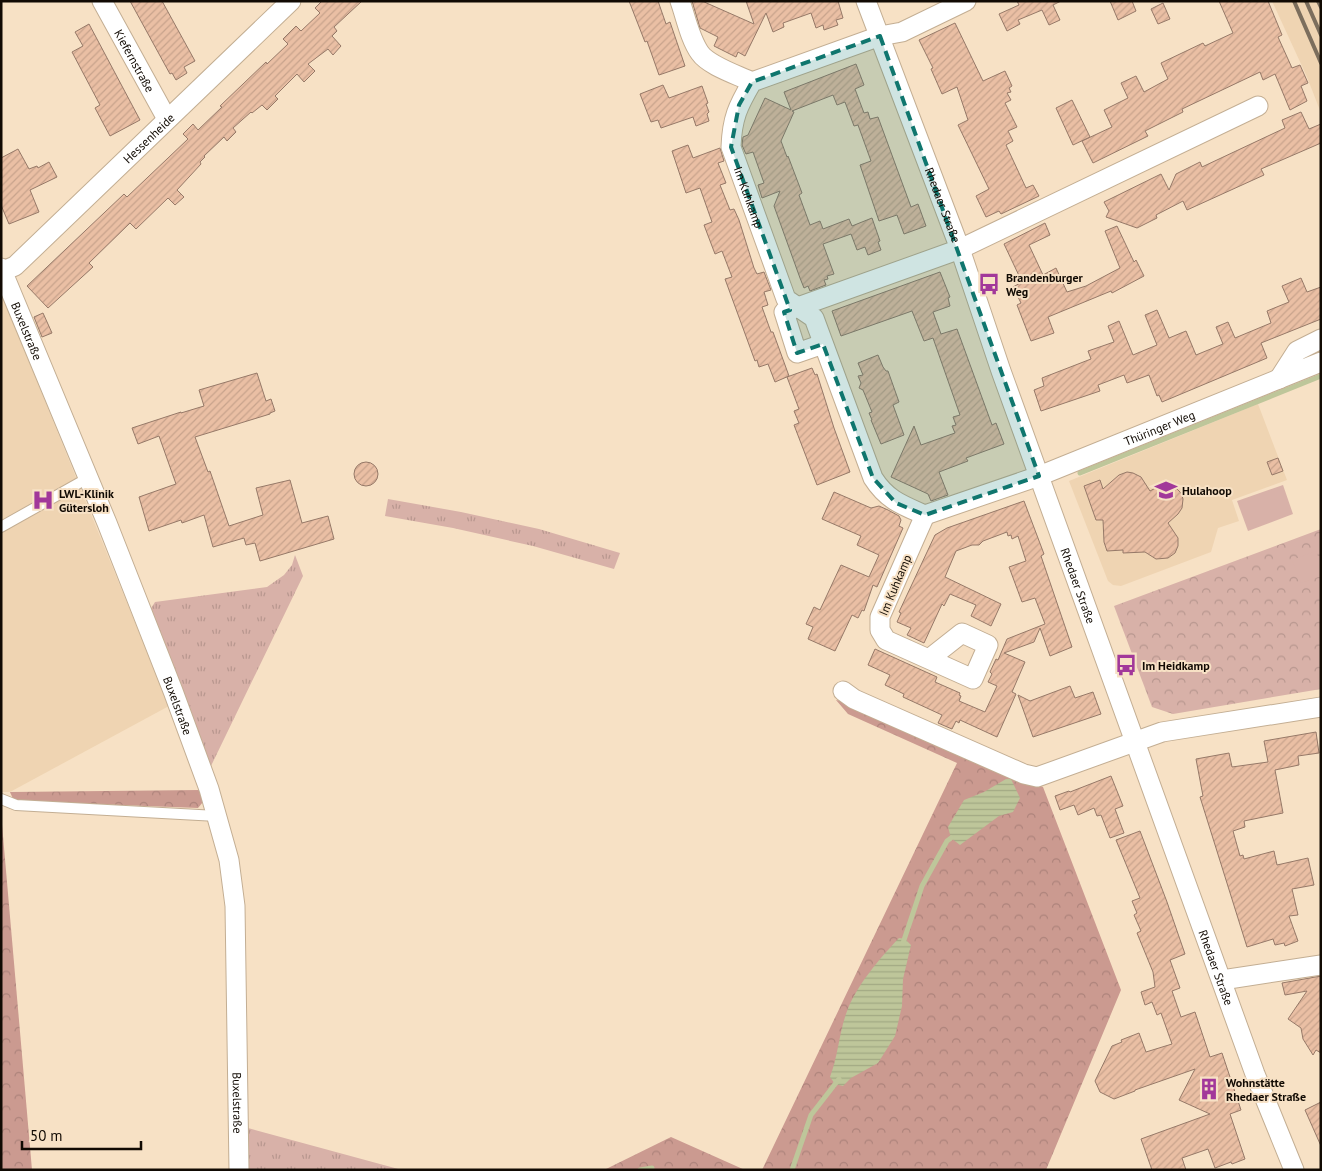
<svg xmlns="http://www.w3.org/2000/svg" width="1322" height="1171" font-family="'PT Sans',sans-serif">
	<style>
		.built { fill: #efd4b2 }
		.grass { fill: url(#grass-tufts) }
		.forest { fill: url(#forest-crowns) }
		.park { fill: url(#park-crowns) }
		.garden { fill: #d8b1a8 }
		.water { fill: url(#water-rules) }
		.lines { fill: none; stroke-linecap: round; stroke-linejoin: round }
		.stream { stroke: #bec69a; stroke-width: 5 }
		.building { fill: url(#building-hatch); stroke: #967968 }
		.service-casing { stroke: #c3ae93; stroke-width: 12 }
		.minor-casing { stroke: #c3ae93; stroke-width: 21 }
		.service { stroke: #fff; stroke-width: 10 }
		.minor { stroke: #fff; stroke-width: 19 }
		.rail { stroke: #7c6e5d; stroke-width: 4 }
		.marked { fill: #0f766e; fill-opacity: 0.2; stroke: #0f766e; stroke-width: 4; stroke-dasharray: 10 6; stroke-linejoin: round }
		.labels { text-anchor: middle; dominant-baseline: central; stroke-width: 4; stroke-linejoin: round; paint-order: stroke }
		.street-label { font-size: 12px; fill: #110a03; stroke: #f7e1c5 }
		.poi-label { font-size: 12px; font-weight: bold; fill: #110a03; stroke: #f7e1c5; text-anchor: start }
	</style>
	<defs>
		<pattern id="grass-tufts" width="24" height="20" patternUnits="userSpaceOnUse" patternTransform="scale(1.25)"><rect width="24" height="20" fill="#d8b1a8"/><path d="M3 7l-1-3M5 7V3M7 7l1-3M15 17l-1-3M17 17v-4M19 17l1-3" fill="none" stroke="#b8978f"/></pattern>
		<pattern id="forest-crowns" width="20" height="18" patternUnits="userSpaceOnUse" patternTransform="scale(1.25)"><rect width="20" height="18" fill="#cb9a90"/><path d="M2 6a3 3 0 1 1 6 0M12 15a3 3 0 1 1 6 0" fill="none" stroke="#ad837b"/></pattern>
		<pattern id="park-crowns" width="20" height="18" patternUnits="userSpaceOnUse" patternTransform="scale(1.25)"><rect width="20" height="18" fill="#d8b1a8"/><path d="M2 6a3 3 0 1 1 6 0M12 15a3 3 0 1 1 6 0" fill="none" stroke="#b8978f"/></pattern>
		<pattern id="water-rules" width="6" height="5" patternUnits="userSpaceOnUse" patternTransform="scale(1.25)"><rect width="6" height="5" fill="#bec69a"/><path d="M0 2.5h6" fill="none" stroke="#a2a983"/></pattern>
		<pattern id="building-hatch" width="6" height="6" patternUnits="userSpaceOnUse" patternTransform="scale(1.25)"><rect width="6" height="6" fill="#eabfa4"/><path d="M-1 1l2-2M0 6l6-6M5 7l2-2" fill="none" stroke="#c8a38c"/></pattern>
	</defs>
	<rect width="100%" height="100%" fill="#f7e1c5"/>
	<g class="built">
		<path d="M1272,1H1321V113L1307,77Z"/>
		<path d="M1,293L169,706L10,792H1Z"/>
		<path d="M1258,404L1287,480L1232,500L1239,521L1218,528L1211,552L1121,586L1113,585L1108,581L1069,481Z"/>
	</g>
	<g class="grass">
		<path d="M388,499L461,512L539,529L620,553L614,569L533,546L453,528L385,516Z"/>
		<path d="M295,555L303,576L210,768L150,610L155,602L267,587L284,575L292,565Z"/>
		<path d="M248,1128L402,1170H246Z"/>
	</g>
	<g class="forest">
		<path d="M836,700L853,703L1043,787L1121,990L1046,1170H762L957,763L848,714Z"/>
		<path d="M200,790L203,802L198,808L14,801L10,792Z"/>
		<path d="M1,813L32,1170H1Z"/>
		<path d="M671,1137L745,1170H604Z"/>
	</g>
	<path class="park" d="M1321,529V689L1173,714L1152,707L1114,606Z"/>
	<g class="garden">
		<path d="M1283,485L1293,514L1248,531L1237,501Z"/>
		<path d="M1316,551L1321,564V576L1301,583L1292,560Z"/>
	</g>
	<g class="water">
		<path d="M1006,779H1011L1020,798L1013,812L999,816L960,845L951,838L948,827L964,800L984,792Z"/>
		<path d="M899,938L905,939L911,945L903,979L902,1006L895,1036L878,1063L851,1078L843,1086L835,1084L830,1077C838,1056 839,1034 846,1014C855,987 880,958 899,938Z"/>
	</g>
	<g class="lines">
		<g class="stream">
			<path d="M1080,473L1321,376"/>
			<path d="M903,943L922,886L947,841L951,838"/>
			<path d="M640,1170L652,1168"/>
			<path d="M792,1170L811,1115L839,1079"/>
		</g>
	</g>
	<g class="building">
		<path d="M130,1H162L195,61L184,67L187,73L176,80L172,73L170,74Z"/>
		<path d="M322,1H362L334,27L337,31L332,36L341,46L333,55L328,49L308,64L315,71L304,82L297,74L275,96L278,99L267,110L262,105L252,113L251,112L233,128L236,132L227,141L224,137L204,156L205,157L200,162L201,164L177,190L184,197L175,205L168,198L136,229L130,223L89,263L93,267L48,308L27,286L124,194L127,197L188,139L183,134L193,124L198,130L222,107L220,106L266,62L267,64L288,44L283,39L296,26L301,31L320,13L315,8Z"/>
		<path d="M629,1H658L666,24L670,22L685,66L659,75L647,41L645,42Z"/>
		<path d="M692,1H702L754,24L746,1H838L843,18L836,20L838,25L824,30L823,25L816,28L811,13L783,23L784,27L773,32L766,13L745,56L738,52L736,57L714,46L718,37L700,28Z"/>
		<path d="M1017,1H1061L1053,5L1060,20L1049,25L1042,10L1018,20L1020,24L1007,31L999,14L1019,5Z"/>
		<path d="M1110,1H1132L1136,11L1118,20Z"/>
		<path d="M1219,1H1268L1282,35L1278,37L1292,68L1300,65L1308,83L1301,86L1307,101L1290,110L1275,74L1263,80L1260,72L1182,109L1183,112L1145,131L1148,136L1093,163L1082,141L1112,127L1104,110L1128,98L1121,83L1136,76L1144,92L1168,79L1161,63L1203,43L1205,46L1233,33Z"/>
		<path d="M1163,3L1170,19L1158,24L1151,9Z"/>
		<path d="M955,23L983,81L1005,71L1012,86L1009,88L1011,92L1007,93L1011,100L1005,103L1017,127L1008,131L1013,141L1006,145L1026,188L1033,185L1039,196L1001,214L999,211L986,217L976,196L989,189L958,125L968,120L957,87L942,94L931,69L933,68L919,40Z"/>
		<path d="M89,24L140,120L110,136L95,108L100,105L72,52L83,46L75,32Z"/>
		<path d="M856,64L864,85L855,89L864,113L868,112L870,119L878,117L911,207L918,204L926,226L904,234L897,215L879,221L860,165L871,161L858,125L854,126L845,102L837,105L833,95L792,111L794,112L781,141L787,157L788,156L802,193L799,195L810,225L820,221L823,229L849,219L852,226L872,218L880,241L878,242L881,250L868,255L865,247L857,250L851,234L823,244L834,274L827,276L828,279L824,280L826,285L810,291L808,286L804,288L800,278L774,206L780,191L762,198L758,185L764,183L753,152L746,154L745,152L742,145L743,137L748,135L765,98L791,110L784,92Z"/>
		<path d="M663,85L669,98L702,86L708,103L706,104L709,112L707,114L709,121L696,126L693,117L661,128L658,120L651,122L640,94Z"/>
		<path d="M1072,100L1090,137L1073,145L1056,108Z"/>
		<path d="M1301,112L1309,129L1321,124V143L1261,169L1264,175L1187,210L1183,201L1156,215L1157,218L1137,228L1106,217L1109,211L1104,202L1161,174L1169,190L1176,174L1200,162L1202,167L1285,128L1282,120Z"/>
		<path d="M688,145L693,158L720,148L724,161L718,163L726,183L720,185L730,210L734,209L739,220L754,268L757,274L764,272L771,290L764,292L768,305L762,307L771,332H773L789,376L775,382L768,364L759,367L757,360L755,361L725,279L732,277L722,251L715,254L704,225L712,222L700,188L686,193L672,151Z"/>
		<path d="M18,149L29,169L37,166L38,168L49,162L57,177L30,190L39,212L9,224L1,205V158Z"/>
		<path d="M1045,223L1050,235L1029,245L1043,275L1056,268L1067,292L1086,286L1120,268L1105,231L1117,226L1134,262L1136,260L1144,276L1112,293L1111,291L1048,317L1054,333L1031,341L1017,305L1021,303L1013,287L1022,282L1004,244Z"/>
		<path d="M940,272L950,297L948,298L950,306L933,312L941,334L957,329L992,425L996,423L1004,444L966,458L968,461L939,472L948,495L931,501L928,494L891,477L914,426L921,445L955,433L952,426L956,425L953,417L960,415L933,338L924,341L912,311L841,336L832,311Z"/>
		<path d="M1301,278L1307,292L1321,287V319L1261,343L1267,358L1162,402L1159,395L1157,396L1149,375L1127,383L1124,375L1098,385L1100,391L1041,411L1034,390L1044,386L1042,378L1091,359L1088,351L1114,342L1108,326L1119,321L1133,355L1157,345L1145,315L1157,310L1169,338L1186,331L1196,355L1223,344L1216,327L1228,322L1235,338L1271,323L1267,311L1289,302L1282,286Z"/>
		<path d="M43,313L52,333L42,337L34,317Z"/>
		<path d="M878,355L883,367L886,371H888L899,402L893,405L904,435L881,444L871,420H872L869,413L872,412L863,390L859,388L861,383L858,376L863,375L858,363Z"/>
		<path d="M812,368L815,375L817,374L834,428L850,472L817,485L794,425L799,423L794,411L799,409L787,377Z"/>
		<path d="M257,373L266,401L271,399L275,411L270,413V414L195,437L208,472L210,471L229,526L263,515L256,488L290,480L302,523L328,516L334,539L260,561L255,543L246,545L244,538L213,547L204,515L182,523L181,520L149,531L139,497L176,484L159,436L138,444L132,428L181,412V413L204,406L199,390Z"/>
		<path d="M1278,458L1283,471L1272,475L1267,462Z"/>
		<circle cx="366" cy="474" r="12"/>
		<path d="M1127,472L1133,473L1141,477L1150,491L1159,486L1168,485L1177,489L1181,493L1183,499L1182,508L1178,514L1168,523L1178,538V546L1175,553L1168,558L1156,559L1145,552L1123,553V550L1107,551L1104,542L1103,520H1096L1084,486L1100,480L1103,489L1119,475Z"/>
		<path d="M834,492L871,508L879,506L888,510L899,516L901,520L899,526L903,528L877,587L873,585L864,611L862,610L858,618L852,615L835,651L808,639L813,627L806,624L814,607L820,610L841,565L869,577L879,555L857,545L861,536L822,519Z"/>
		<path d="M1024,501L1044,554L1041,556L1072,647L1050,656L1040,628L1034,642L1004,653L1025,662L1012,692L1016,694L997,737L960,720L959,723L956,721L952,729L938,723L942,715L903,697L904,694L885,685L890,675L868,665L875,649L937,677L935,682L960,693L959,695L961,696L959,701L985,712L997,686L988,682L992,674L990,672L996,659L998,660L1007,639L1045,624L1035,598L1022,602L1009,567L1026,561L1018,536L1012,539L1011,535L1008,536L1007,532L983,541L979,545H972L956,551L945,577L1001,604L991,626L971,616L976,605L950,594L944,606L942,604L924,643L907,635L911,628L897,622L901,613L899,612L935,535L947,528Z"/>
		<path d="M1070,686L1075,698L1093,692L1101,714L1033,737L1018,695L1030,701Z"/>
		<path d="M1316,732L1319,753L1298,756L1299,765L1275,770L1283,813L1244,821L1245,827L1233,831L1240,856L1243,855L1244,859L1274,851L1277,865L1308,858L1314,885L1292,889L1298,915L1289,916L1298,941L1285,946L1284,943L1275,945L1273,939L1247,947L1200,797L1203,796L1196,759L1229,753L1232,767L1268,762L1264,741Z"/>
		<path d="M1111,776L1123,806L1115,809L1124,833L1110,838L1101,815L1097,816L1094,808L1078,815L1074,805L1060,810L1055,796L1069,791L1070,792Z"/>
		<path d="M1140,831L1167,902L1185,954L1170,960L1180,988L1172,991L1181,1017L1195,1012L1210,1057L1222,1053L1241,1110L1230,1114L1245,1159L1232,1164L1231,1162L1215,1168L1208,1149L1182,1158L1186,1170H1152L1141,1139L1210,1114L1179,1100L1195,1069L1135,1090V1091L1114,1099L1100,1092L1095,1081L1112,1046L1122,1042L1121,1040L1139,1033L1146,1052L1172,1044L1161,1013L1157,1015L1152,1002L1145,1005L1141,992L1155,987L1153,972L1137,933L1141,931L1134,915L1137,913L1132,901L1140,898L1116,840Z"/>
		<path d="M1321,976V1053L1316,1050L1313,1055L1303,1039L1301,1028L1288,1019L1307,991L1285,995L1282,983Z"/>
		<path d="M1321,1102V1146L1305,1110Z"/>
	</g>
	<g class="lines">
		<g class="service-casing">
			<g id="service">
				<path d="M1,527L88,478"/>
				<path d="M1,799L16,805L217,816"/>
			</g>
		</g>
		<g class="minor-casing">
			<g id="minor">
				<path id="s1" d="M102,1L167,119"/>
				<path d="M680,1C686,18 690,39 700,53C709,66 738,75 752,82"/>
				<path id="s2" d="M866,1L960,249L1001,371L1255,1074L1294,1170"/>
				<path id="s3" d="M966,1L902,32L880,36L752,82C738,106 732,118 731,147L786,299L814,318L873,478C887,500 902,505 925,515L1039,476L1321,362"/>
				<path id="s4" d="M1,268L107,523L173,691L209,789L229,860L235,906L239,1170"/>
				<path id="s5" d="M3,271L15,266L291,1"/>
				<path d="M823,344L797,353L784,312L960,249L1258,106"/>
				<path d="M1279,379L1297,351L1321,339"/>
				<path d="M925,515L880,617V630L886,640L973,679L988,645L962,633L929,659"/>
				<path d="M843,691L854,699L1024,774L1037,777L1162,732L1321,707"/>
				<path d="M1222,980L1321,965"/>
			</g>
		</g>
		<use href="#service" class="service"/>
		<use href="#minor" class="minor"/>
		<g class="rail">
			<path d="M1294,1L1321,63"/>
			<path d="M1306,1L1321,35"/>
			<path d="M1318,1L1321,7"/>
		</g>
	</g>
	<path class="marked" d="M880,36L1039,476L925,515L896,503L873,478L823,344L797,353L784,312L790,310L731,147L739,105L752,82Z"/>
	<defs>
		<g id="bus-bare" transform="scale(1.725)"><path d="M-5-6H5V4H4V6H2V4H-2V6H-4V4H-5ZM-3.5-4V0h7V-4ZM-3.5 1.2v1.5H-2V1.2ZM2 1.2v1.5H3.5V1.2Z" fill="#a2389a" stroke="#f7e1c5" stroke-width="2.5" paint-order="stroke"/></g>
		<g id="school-bare" transform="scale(1.725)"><path d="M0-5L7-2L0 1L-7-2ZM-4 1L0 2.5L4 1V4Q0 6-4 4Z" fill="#a2389a" stroke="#f7e1c5" stroke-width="2.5" paint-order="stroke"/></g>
		<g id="hospital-bare" transform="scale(1.725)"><path d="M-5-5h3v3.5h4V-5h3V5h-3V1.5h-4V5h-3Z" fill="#a2389a" stroke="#f7e1c5" stroke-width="2.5" paint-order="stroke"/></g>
		<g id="building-bare" transform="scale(1.725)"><path d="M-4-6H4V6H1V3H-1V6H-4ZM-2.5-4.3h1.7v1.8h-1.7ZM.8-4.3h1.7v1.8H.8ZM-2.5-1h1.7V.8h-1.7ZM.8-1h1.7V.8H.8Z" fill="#a2389a" stroke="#f7e1c5" stroke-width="2.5" paint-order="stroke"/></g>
	</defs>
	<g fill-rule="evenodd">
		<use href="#bus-bare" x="989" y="284"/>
		<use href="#school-bare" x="1166" y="490"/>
		<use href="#hospital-bare" x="43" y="500"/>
		<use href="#bus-bare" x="1126" y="665"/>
		<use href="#building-bare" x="1209" y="1089"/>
	</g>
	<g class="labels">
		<g class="street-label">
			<text stroke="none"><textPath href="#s1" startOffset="68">Kiefernstraße</textPath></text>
			<text stroke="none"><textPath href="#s5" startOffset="198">Hessenheide</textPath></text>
			<text stroke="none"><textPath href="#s3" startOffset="352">Im Kuhkamp</textPath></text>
			<text stroke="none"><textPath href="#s2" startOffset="218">Rhedaer Straße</textPath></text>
			<text stroke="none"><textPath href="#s4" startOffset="68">Buxelstraße</textPath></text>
			<text stroke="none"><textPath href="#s3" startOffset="980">Thüringer Weg</textPath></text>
			<text transform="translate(895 585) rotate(-67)">Im Kuhkamp</text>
			<text stroke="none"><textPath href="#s2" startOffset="622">Rhedaer Straße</textPath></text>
			<text stroke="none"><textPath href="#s4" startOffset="472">Buxelstraße</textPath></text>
			<text stroke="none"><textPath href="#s2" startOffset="1028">Rhedaer Straße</textPath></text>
			<text stroke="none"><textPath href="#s4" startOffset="878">Buxelstraße</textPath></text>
		</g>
		<g class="poi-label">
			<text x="1006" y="277">Brandenburger<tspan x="1006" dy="14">Weg</tspan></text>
			<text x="1182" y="490">Hulahoop</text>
			<text x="59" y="493">LWL-Klinik<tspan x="59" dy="14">Gütersloh</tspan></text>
			<text x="1142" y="665">Im Heidkamp</text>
			<text x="1226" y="1082">Wohnstätte<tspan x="1226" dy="14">Rhedaer Straße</tspan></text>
		</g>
	</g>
	<rect width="1322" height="1171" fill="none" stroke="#110a03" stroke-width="5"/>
	<path d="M22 1141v8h119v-8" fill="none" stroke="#110a03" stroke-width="2.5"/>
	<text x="30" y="1141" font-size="15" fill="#110a03" stroke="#f7e1c5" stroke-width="4" paint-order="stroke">50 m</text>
</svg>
